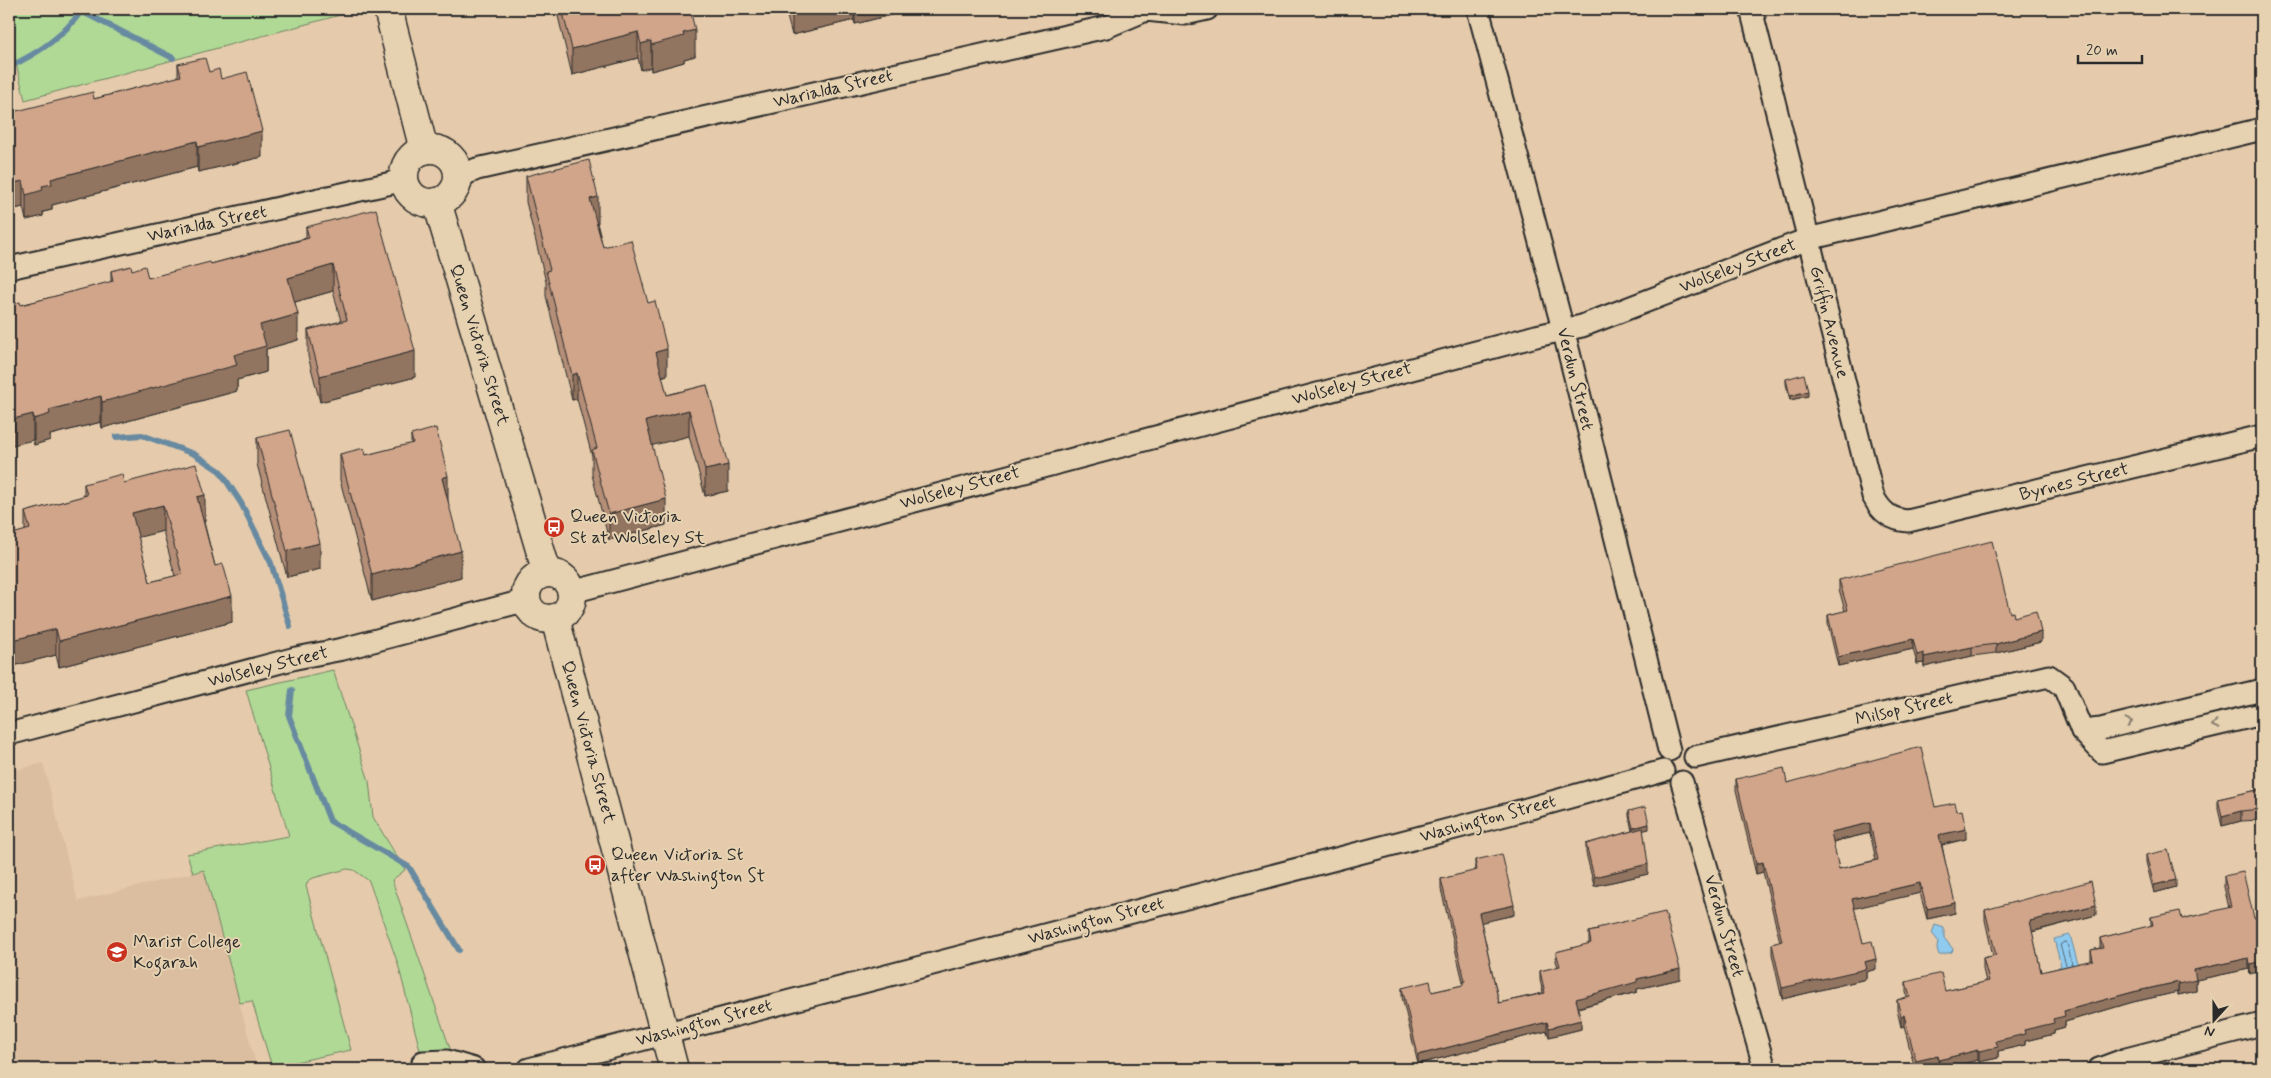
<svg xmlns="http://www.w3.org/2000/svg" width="2271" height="1078" font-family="Mynerve,sans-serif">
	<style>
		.built { fill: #dbbd9f }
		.green { fill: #b0d996; stroke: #6e8260 }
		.water { fill: #8fcaef; stroke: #678aa1 }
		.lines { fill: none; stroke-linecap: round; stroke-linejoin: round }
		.shore { stroke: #536b79; stroke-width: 1 }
		.stream { stroke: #678aa1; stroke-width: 6 }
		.street-casing { stroke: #2b2b2b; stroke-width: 25 }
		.secondary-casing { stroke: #2b2b2b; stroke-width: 31 }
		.street { stroke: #e6d1b0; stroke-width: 21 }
		.secondary { stroke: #e6d1b0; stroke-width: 28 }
		.wall { fill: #b48e77; stroke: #2b2b2b; fill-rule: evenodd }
		.shaded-wall { fill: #927461; stroke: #2b2b2b }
		.building { fill: #d1a58a; stroke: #2b2b2b; fill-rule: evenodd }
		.oneway { stroke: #887e6e }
		.labels { text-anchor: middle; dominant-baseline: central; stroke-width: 4; stroke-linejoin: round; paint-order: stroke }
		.street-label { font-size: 18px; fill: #2b2b2b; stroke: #e6d1b0 }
		.poi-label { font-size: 18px; fill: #2b2b2b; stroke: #e6d1b0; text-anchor: start }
	</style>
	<rect width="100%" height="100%" fill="#e5cbab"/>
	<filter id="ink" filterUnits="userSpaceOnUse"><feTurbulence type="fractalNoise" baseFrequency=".02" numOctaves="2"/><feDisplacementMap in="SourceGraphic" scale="10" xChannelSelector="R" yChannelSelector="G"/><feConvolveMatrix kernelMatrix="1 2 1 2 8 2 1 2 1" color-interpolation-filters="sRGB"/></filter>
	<g filter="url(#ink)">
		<path class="built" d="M43,763L78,901L204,870L257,1069H9V772Z"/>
		<g class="green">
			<path d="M9,9H354L355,11L25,100L9,34Z"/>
			<path d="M333,670L369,781L373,817L405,870L392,880L455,1063L423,1062L398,964L369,881L354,870L347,869L313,878L308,881L306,886L351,1050L272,1067L252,1001L240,1003L204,870L193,873L187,854L289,836L246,690Z"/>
		</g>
		<g class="water">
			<path d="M1935,925L1944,928V938L1953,949L1952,952L1939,955L1937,949L1938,941L1932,933Z"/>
			<path d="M2070,935L2079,968L2058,973L2057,968L2061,966L2054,939Z"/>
		</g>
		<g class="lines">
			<path class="shore" d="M2066,965L2060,945L2064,942L2067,943L2072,964"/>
			<g class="stream">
				<path d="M81,11L173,58"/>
				<path d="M9,67C38,53 63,37 82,10"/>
				<path d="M116,437L142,435L194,454L220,471L241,503L271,563L290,626"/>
				<path d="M292,690L289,716L330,821L409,867L459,950"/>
			</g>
			<g class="street-casing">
				<g id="street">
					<path d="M1478,9L1563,329L1669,750"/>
					<path d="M1751,9L1873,496C1881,512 1891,520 1908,521L2262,436"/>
					<path d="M458,177L477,169L1106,27L1146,10L1185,14L1207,9"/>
					<path d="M9,268L405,180"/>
					<path d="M572,592L1536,336L1582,326L1808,239L2262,129"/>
					<path d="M2082,731L2101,729L2262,690"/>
					<path d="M9,734L296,658L343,649L527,600"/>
					<path d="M1695,757L2049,676L2064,687L2082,731L2102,752L2262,714"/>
					<path d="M1682,782L1765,1069"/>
					<path d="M423,1062L447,1061L474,1069"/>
					<path d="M529,1069L1509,814L1663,771"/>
					<path d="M2099,1069L2126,1059L2262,1024"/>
				</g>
			</g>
			<g class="secondary-casing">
				<g id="secondary">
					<path d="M388,9L424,150"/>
					<circle cx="431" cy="176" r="27"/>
					<path d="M437,202L547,573"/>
					<circle cx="549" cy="596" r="23"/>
					<path d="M555,618L674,1069"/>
				</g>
			</g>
			<use href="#street" class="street"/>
			<use href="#secondary" class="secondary"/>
		</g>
		<g class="wall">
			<path d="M558,9H690L695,56L684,59V62L651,71V67L641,70L638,58L572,75L558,16Z"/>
			<path d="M785,9H914L855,24L854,20L792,35Z"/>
			<path d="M178,64L209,72L221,79L262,157L198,172L197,167L52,205V210L43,212V216L26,220L23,207L9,210V113L94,99L178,77Z"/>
			<path d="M526,176L598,223H597L603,247L648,303L667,375L662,377L667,395L707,385L728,491L705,496L689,436L652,445L666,525L609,540L592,475V456L577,399L572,400L546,296V282L526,202Z"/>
			<path d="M306,227L415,377L320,402L308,356V330L341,321L333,291L295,302L298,340L266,349V372L237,380V391L102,428L101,422L50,435V440L34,445L33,440L21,305L111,282V271L132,270L148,278L211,264L306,238Z"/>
			<path d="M1786,379L1808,396L1790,400L1786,384Z"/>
			<path d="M411,435L448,502L461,577L372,601L340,480V454L366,455L411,444Z"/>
			<path d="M257,438L320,569L287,577L257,464Z"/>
			<path d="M124,483L205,521L204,522L215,566L232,622L59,667L56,655L9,667V535L25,531V512L84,496V484ZM163,531L175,576L150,582L138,537Z"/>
			<path d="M1839,580L2010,613L2041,642L1996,653L1972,656L1924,667V663L1917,664L1913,649L1838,666L1828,624V615L1845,611L1839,589Z"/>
			<path d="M2262,739V775L2257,750V740Z"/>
			<path d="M1736,779L1787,783L1935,807L1957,811L1966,839L1942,845L1955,913L1927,919L1920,893L1854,908L1863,943L1876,969L1866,972V979L1782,999L1772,954V944L1780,942L1763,872L1756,874L1736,790ZM1870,833L1876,860L1839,869L1833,842Z"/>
			<path d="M2262,789L2261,822L2260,820L2241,821L2222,826L2218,809V799Z"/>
			<path d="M1629,811L1649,829L1643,830L1648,874L1594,886L1586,853V844L1632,831L1629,816Z"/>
			<path d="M2146,855L2176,887L2154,893L2146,862Z"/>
			<path d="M1475,860L1514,915L1481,922L1499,1003L1543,993L1540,980V971L1558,967L1556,961V952L1589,944V932L1597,930V928L1680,979L1637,989V992L1578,1008L1581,1029L1549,1037L1547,1031L1418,1064L1402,997V988L1432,992L1463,985V982L1441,889V879L1475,871Z"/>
			<path d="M2224,876L2254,918L2250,974L2249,969L2196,980V991L2178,995V992L2133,1002L2065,1022V1027L2054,1030V1034L2025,1041V1045L1998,1051V1058L1979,1062L1978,1060L1943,1069H1939L1938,1067L1928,1069H1915L1904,1026L1901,1027L1897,1010V1000L1907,997L1906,992V982L1945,991L1986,982L1983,969V958L1993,956L1985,920V910L2096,915L2032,932L2041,972L2091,961V950L2100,948V938L2151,926V917L2182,919L2229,908L2224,887Z"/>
		</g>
		<g class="shaded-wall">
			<path d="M792,9H854V20L792,35Z"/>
			<path d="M855,9H914L855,24Z"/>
			<path d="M695,30V56L684,59V62L651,71V45L683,33Z"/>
			<path d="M638,32V58L572,75V49Z"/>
			<path d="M651,41V67L641,70V44Z"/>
			<path d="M262,131V157L198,172V147Z"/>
			<path d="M197,141V167L52,205V210L43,212V216L26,220V195L42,186L51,179Z"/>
			<path d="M23,181V207L9,210V184Z"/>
			<path d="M598,197V223L590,225V199Z"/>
			<path d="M333,265V291L288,304V278Z"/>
			<path d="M298,314V340L266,349V372L237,380V391L102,428V402L234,355L260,325Z"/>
			<path d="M667,349V375L656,378V352Z"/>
			<path d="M415,351V377L320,402V376Z"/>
			<path d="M577,373V399L572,400V375Z"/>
			<path d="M1808,391V396L1790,400V396Z"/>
			<path d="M101,396V422L50,435V440L34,445V419L49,410Z"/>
			<path d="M689,410V436L646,447V421Z"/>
			<path d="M33,414V440L9,446V420Z"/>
			<path d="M728,465V491L705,496V470Z"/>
			<path d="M448,476V502L442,478Z"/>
			<path d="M205,495V521L197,523V497Z"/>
			<path d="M666,499V525L609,540V514Z"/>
			<path d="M163,505V531L132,539V513Z"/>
			<path d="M320,543V569L287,577V551Z"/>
			<path d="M461,551V577L372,601V575Z"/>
			<path d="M232,596V622L59,667V641Z"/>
			<path d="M56,629V655L9,667V641Z"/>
			<path d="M2041,632V642L1996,653V644Z"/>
			<path d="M1913,639V649L1838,666V657Z"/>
			<path d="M1972,647V656L1924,667V657Z"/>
			<path d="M1924,653V663L1917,664V655Z"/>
			<path d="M2241,811V821L2222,826V816Z"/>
			<path d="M2261,811H2262V821L2261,822Z"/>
			<path d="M1870,823V833L1831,842V832Z"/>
			<path d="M1649,824V829L1633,833V828Z"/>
			<path d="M1966,829V839L1939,845V835Z"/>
			<path d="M1763,862V872L1756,874V864Z"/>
			<path d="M1648,864V874L1594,886V877Z"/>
			<path d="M2176,880V887L2154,893V885Z"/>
			<path d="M1920,883V893L1852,909V899Z"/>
			<path d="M1955,903V913L1927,919V909Z"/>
			<path d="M1514,905V915L1479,923V913Z"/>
			<path d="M2096,905V915L2030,932V921Z"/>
			<path d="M2249,958V969L2196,980V991L2178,995V984L2194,970Z"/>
			<path d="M1876,959V969L1866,972V979L1782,999V988L1864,962Z"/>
			<path d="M2262,961V971L2250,974V964Z"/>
			<path d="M1680,969V979L1637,989V992L1576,1008V999L1637,979Z"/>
			<path d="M2178,982V992L2133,1002L2065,1022V1027L2054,1030V1034L2025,1041V1045L1998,1051V1058L1979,1062V1051L1996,1041L2053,1019L2064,1011L2133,992Z"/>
			<path d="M1904,1015V1026L1901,1027V1016Z"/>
			<path d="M1581,1020V1029L1549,1037V1028Z"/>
			<path d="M1547,1022V1031L1418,1064V1055Z"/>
			<path d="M1978,1050V1060L1943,1069H1939V1060Z"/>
			<path d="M1938,1056V1067L1928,1069H1916V1061Z"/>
		</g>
		<g class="building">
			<path d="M562,9H690L695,30L683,33L684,36L651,45V41L641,44L638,32L572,49Z"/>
			<path d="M205,58L209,72L219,69L221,79L247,72L262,131L198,147L197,141L51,179L52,184L42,186L43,190L26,195L23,181L9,184V113L93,92L94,99L181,76L178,64Z"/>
			<path d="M589,160L598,197L590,199L603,247L631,240L648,303L655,301L667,349L656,352L667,395L707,385L728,465L705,470L689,410L646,421L666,499L609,514L592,450L597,448L577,373L572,375L546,271L550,270L526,176Z"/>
			<path d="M376,209L415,351L320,376L308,330L347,320L333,265L288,278L298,314L260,325L266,346L234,355L237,365L102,402L101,396L49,410L50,414L34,419L33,414L9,420V305L20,302L21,305L113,281L111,271L131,266L132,270L145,266L148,278L210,262L211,264L309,238L306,227Z"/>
			<path d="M1804,374L1808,391L1790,396L1786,379Z"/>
			<path d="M436,428L448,476L442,478L461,551L372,575L340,454L364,448L366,455L413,443L411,435Z"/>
			<path d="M290,430L320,543L287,551L257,438Z"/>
			<path d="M196,464L205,495L197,497L215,566L223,564L232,596L59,641L56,629L9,641V535L30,529L25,512L87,495L84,484L122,474L124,483ZM163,505L182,574L150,582L132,513Z"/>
			<path d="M1992,541L2010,613L2013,612L2014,617L2036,611L2041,632L1996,644L1972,647L1924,657V653L1917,655L1913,639L1838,657L1828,615L1848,610L1839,580Z"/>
			<path d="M2262,739V764L2257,740Z"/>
			<path d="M1921,747L1935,807L1955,803L1957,811L1962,810L1966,829L1939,835L1955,903L1927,909L1920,883L1852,899L1863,943L1872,941L1876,959L1864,962L1866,969L1782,988L1772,944L1782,941L1763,862L1756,864L1736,779L1784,768L1787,783ZM1870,823L1878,860L1839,869L1831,832Z"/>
			<path d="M2262,789V811H2261L2260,809L2241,811L2222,816L2218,799Z"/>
			<path d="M1645,807L1649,824L1633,828L1629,811Z"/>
			<path d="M1643,828L1648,864L1594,877L1586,844Z"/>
			<path d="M2168,850L2176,880L2154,885L2146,855Z"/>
			<path d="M1502,854L1514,905L1479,913L1499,1003L1545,993L1540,971L1560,966L1556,952L1591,943L1589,932L1598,930L1597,928L1665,912L1680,969L1637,979V982L1576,999L1581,1020L1549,1028L1547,1022L1418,1055L1402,988L1430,981L1432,992L1463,985V982L1465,981L1441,879L1477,870L1475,860Z"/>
			<path d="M2243,872L2254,918L2262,916V961L2250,964L2249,958L2194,970L2196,980L2178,984V982L2133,992L2064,1011L2065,1016L2053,1019L2054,1023L2024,1030L2025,1034L1996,1041L1998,1047L1979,1051L1978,1050L1939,1060L1938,1056L1916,1061L1904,1015L1901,1016L1897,1000L1910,997L1906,982L1941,973L1945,991L1989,981L1983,958L1996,955L1985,910L2091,881L2096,905L2030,921L2041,972L2093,960L2091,950L2103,948L2100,938L2153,925L2151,917L2180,911L2182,919L2231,907L2224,876Z"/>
		</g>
		<defs><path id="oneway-chevron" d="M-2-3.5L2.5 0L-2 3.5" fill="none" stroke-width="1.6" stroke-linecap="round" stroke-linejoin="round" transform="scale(1.25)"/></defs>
		<g class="oneway">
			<use href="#oneway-chevron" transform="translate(2129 722) rotate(-13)"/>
			<use href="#oneway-chevron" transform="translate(2215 725) rotate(167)"/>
		</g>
	</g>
	<defs>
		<g id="bus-disc" transform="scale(1.125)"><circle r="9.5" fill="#c8321e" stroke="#e6d1b0"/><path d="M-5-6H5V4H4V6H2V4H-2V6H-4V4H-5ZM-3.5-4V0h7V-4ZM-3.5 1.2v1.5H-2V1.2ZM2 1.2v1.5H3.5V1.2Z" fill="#fff"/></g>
		<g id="school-disc" transform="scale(1.125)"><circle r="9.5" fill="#c8321e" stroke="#e6d1b0"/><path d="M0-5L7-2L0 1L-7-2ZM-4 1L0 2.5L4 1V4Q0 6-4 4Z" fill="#fff"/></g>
	</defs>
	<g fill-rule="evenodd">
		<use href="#bus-disc" x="554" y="527"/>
		<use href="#bus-disc" x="595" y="865"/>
		<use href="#school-disc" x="117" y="952"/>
	</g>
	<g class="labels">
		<g class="street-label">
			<text transform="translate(833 89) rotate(-13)">Warialda Street</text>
			<text transform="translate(207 224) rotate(-12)">Warialda Street</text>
			<text transform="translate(1738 266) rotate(-21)">Wolseley Street</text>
			<text transform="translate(1829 322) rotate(76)">Griffin Avenue</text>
			<text transform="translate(479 345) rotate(73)">Queen Victoria Street</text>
			<text transform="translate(1575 379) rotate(76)">Verdun Street</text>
			<text transform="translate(1352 384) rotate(-15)">Wolseley Street</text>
			<text transform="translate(2074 482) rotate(-14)">Byrnes Street</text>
			<text transform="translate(960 488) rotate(-15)">Wolseley Street</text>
			<text transform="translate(268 667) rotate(-14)">Wolseley Street</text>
			<text transform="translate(1904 709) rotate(-13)">Milsop Street</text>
			<text transform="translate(588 742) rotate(75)">Queen Victoria Street</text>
			<text transform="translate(1488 819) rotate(-15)">Washington Street</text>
			<text transform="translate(1096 921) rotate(-15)">Washington Street</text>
			<text transform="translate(1724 926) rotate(74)">Verdun Street</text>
			<text transform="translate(704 1023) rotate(-15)">Washington Street</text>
		</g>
		<g class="poi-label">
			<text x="570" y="517">Queen Victoria<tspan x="570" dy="21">St at Wolseley St</tspan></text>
			<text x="611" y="855">Queen Victoria St<tspan x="611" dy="21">after Washington St</tspan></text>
			<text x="133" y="942">Marist College<tspan x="133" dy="21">Kogarah</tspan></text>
		</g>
	</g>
	<rect width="2271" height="1078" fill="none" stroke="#e6d1b0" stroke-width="30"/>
	<rect x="15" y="15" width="2241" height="1048" fill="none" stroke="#2b2b2b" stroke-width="2" filter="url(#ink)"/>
	<g transform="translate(2214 1020) rotate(201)" stroke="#e6d1b0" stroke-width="4" paint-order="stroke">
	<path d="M0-4L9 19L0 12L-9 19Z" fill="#2b2b2b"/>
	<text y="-8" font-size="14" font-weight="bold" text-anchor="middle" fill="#2b2b2b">N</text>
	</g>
	<path d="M2078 55v8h64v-8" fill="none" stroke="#2b2b2b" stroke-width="2.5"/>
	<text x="2086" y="55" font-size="15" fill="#2b2b2b" stroke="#e6d1b0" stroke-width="4" paint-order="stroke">20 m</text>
</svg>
